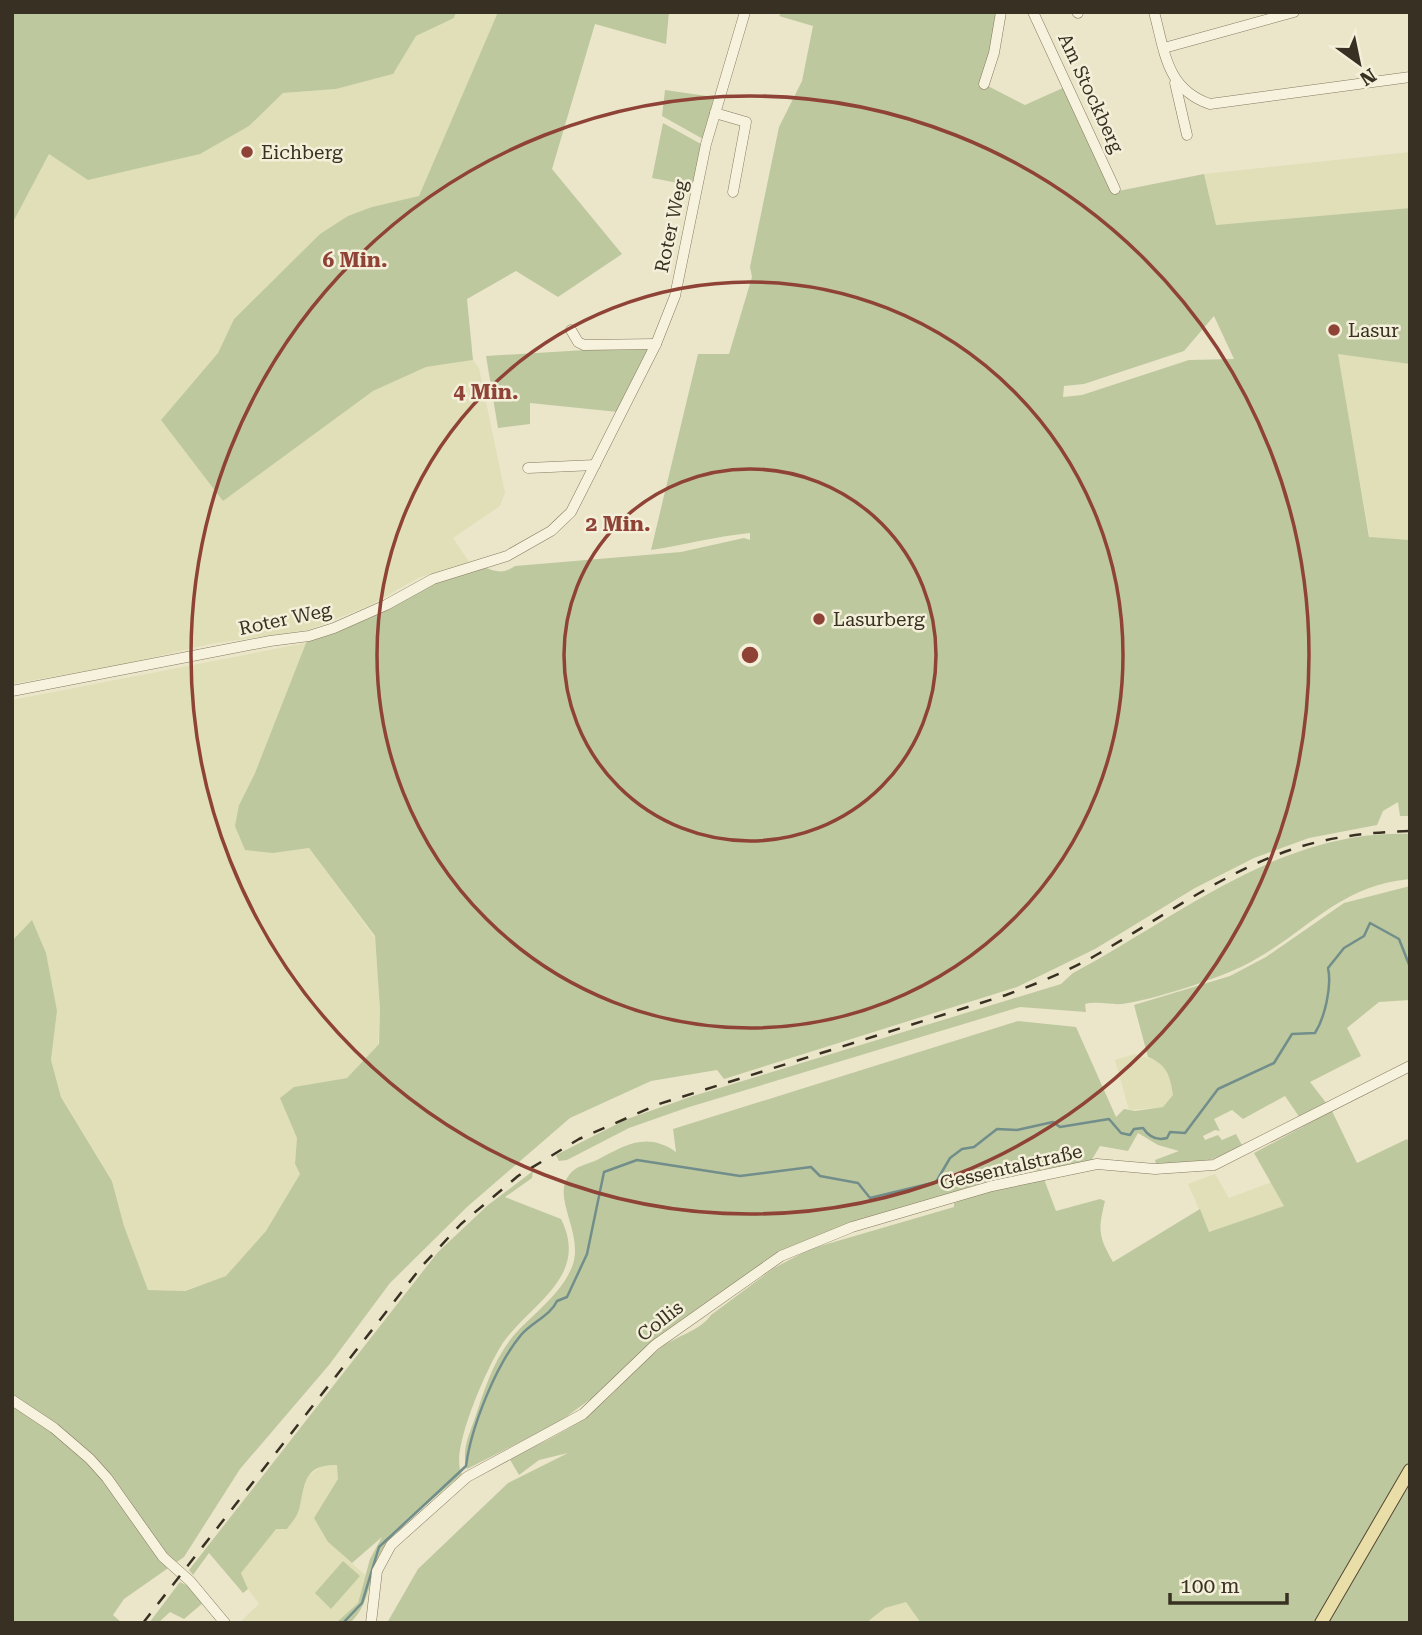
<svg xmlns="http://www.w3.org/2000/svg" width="1422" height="1635" font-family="'Roboto Serif',serif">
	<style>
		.farmland { fill: #e0dfb8 }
		.green { fill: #bec89f; fill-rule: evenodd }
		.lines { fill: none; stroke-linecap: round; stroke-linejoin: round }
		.stream { stroke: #718e8b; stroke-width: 2.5 }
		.minor-casing { stroke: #867960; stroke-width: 11 }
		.major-casing { stroke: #544734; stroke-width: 14 }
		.minor { stroke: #f6f2dd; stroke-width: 10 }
		.major { stroke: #e9dea7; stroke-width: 12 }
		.rail { stroke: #383022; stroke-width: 2.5; stroke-dasharray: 12 12; stroke-linecap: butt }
		.ring { fill: none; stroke: #8f4236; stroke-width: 3.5 }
		.poi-dot { fill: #8f4236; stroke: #f3efd9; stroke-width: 2.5 }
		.labels { text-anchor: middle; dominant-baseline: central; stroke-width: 5; stroke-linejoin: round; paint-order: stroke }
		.street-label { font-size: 19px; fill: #383022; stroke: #f3efd9 }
		.poi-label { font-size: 19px; fill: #383022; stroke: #f3efd9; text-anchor: start }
		.centre { fill: #8f4236; stroke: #f3efd9; stroke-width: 3.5 }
		.ring-label { font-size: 21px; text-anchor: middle; font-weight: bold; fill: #8f4236; stroke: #f3efd9; stroke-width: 5; stroke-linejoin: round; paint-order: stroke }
	</style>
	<rect width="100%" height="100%" fill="#ebe6ca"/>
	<g class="farmland">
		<path d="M456,12H498L419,197L372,207L320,234L234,319L218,353L161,420L339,414L373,391L426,367L473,360L479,368L505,493L500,506L453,538L469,562L418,578L369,606L308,630L210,644L129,663L12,684V224L49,154L249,126L283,93L336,89L393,74L416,36L454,18Z"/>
		<path d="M1410,152V208L1215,225L1204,174Z"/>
		<path d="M1337,353L1410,364V540L1370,538Z"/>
		<path d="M306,643L255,773L239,804L273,853L309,848L375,938L380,1009L378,1045L347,1078L294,1087L297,1138L295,1164L300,1175L266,1231L227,1276L183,1291L148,1290L124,1226L112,1180L61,1096L51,1061L57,1011L12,942V700Z"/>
		<path d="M1135,1054L1160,1062L1170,1075L1173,1095L1163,1107L1129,1110L1115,1060Z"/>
		<path d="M1215,1174L1229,1198L1272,1182L1285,1206L1209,1232L1188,1184Z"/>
		<path d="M324,1464L338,1465V1479L321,1510L328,1542L365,1575L358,1603L336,1623H239L259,1604L248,1589L241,1573L276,1528L287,1529L299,1512L300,1491L306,1478Z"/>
		<path d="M906,1601L921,1623H866L885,1608Z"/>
	</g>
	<g class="green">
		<path d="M12,12H456L454,18L416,36L393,74L336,89L283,93L249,126L200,154L88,180L49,154L12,224Z"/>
		<path d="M498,12H669L666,44L595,24L552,169L622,254L558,297L516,271L467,299L473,360L426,367L373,391L223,501L161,420L218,353L234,319L320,234L348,216L372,207L419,196Z"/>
		<path d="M782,12H1001L984,84L1025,105L1065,87L1113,192L1204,174L1216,225L1410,208V364L1338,354L1369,537L1410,540V816H1400L1398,802L1383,811L1377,825L1309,838L1254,858L1195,888L1095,949L1017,987L724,1079L717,1070L651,1081L570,1118L467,1207L390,1283L329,1365L240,1469L184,1557L124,1599L113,1615L122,1623H12V941L32,920L46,953L57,1011L51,1060L61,1097L112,1181L124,1226L148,1290L185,1291L226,1276L266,1231L300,1174L295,1164L297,1138L280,1098L294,1087L347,1078L379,1044L380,1009L375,936L309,848L273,853L245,850L235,826L239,805L255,773L306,643L310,638L434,580L484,567C496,572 503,574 515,566L681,552L744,538L750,540V533C717,536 684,545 651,550L698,354H729L752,277L750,267L779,127L802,81L813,26L779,16ZM1214,316L1234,359L1189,360L1082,395L1063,397L1064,386L1084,384L1184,351Z"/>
		<path d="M665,90L714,97L703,139L662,116Z"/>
		<path d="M663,123L701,144L694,186L652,178Z"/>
		<path d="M650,346L618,412L530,403V424L498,428L486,356Z"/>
		<path d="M1410,834V879C1336,886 1305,935 1245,965C1217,979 1153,1000 1122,1004C1110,1005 1100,1001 1085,1004L1086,1012L1020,1007L686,1108L629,1128L567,1160L559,1161L556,1155L627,1119L693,1096L1061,984L1073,973C1180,916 1281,829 1410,834Z"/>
		<path d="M1410,886V1000L1379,1002L1347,1028L1361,1056L1310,1082L1327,1104L1300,1118L1285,1096L1243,1119L1232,1110L1214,1119L1220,1131L1215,1130L1203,1136L1205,1140L1218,1135L1222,1140L1236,1134L1243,1147L1202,1163L1157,1167L1155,1160L1179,1151L1158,1145L1138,1133L1128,1151L1100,1146L1091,1161L999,1177L780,1251L658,1336L603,1390L559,1422L467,1469C461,1451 469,1435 475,1418C484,1391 492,1364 510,1340C530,1315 559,1298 572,1267C585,1234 551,1198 569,1175C575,1166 588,1164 597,1160C624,1146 646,1131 676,1152L673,1129L1018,1021L1076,1027L1116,1117L1124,1109L1135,1111L1163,1107L1173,1095C1170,1075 1167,1065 1148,1057L1134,1005L1230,976L1266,957L1344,903Z"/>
		<path d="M1332,1111L1357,1163L1407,1139L1410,1144V1462L1316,1623H921L906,1602L885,1608L866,1623H387L418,1569L508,1483L568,1453L539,1460L519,1475L509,1458C536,1446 562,1434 586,1417C613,1396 635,1368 662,1347C678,1335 700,1331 711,1315L774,1268L810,1249L954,1207V1203L995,1189L1044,1179L1056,1211L1100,1199L1105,1201C1098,1230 1098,1236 1113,1262L1200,1209L1209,1232L1284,1206L1254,1153Z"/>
		<path d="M533,1171L532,1178L505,1197L561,1219C589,1275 535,1301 505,1340C490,1360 448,1453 462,1474C440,1494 401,1523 385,1545C368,1570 373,1602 350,1623H336L358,1603L370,1559L382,1537L352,1563L328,1542L314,1518L338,1479L337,1465C303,1464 305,1485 299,1510C297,1517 291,1523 287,1529H276L241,1573L248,1589L243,1593L209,1553L193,1575L189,1570L438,1252L488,1205Z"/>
		<path d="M1410,1481V1623H1328Z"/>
		<path d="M343,1561L360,1576L331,1609L315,1593Z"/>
		<path d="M180,1582L192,1588L204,1602L184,1619L170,1612L158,1623H149Z"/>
	</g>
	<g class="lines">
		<path class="stream" d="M343,1623L362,1603L379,1547L466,1466C471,1427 496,1365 521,1335C531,1323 551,1315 557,1301L567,1297L587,1254L604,1172L637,1160L740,1176L811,1167L820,1176L858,1183L870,1198L936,1182L950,1158L962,1149L974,1147L997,1129L1017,1130L1053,1122L1060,1127L1109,1119L1121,1133L1130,1135L1134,1129L1143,1128C1149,1137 1156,1141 1167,1138L1170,1132L1185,1133L1218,1089L1274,1063L1292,1034L1315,1033C1325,1017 1332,986 1328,968L1344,948L1364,936L1370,923L1399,939L1410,967"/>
		<g class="minor-casing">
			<g id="minor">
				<path d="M1033,12L1115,189"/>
				<path d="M1077,12L1078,13"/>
				<path d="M1154,12C1165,52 1166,89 1210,104L1410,77"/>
				<path d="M1164,48L1294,12"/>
				<path d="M1175,83L1187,135"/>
				<path d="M984,84L994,53L1001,12"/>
				<path d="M715,113L746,122L733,192"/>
				<path d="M571,330L578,342L584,345L656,344"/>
				<path d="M528,468L595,465"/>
				<path d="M12,691L270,641L309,636L334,628L386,605L433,579L507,556L551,531L571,512L656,344L675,296L706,144L745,12"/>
				<path d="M12,1400L54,1428L90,1459L107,1478L163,1557L190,1581L225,1623"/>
				<path d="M371,1623L377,1571L391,1545L467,1477L583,1414L655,1345L781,1256L852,1227L992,1186L1097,1164L1155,1169L1214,1165L1410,1066"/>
			</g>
		</g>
		<g class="major-casing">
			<path id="major" d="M1321,1623L1410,1470"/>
		</g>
		<use href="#minor" class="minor"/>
		<use href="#major" class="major"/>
		<path class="rail" d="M143,1623L422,1266L461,1224L518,1176L579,1139L659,1104L1006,995C1038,983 1069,971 1098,954C1161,918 1221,874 1290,850C1328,837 1369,832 1410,831"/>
	</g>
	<g class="ring">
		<circle cx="750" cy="655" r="186"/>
		<circle cx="750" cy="655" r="373"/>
		<circle cx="750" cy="655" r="559"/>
	</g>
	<g class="poi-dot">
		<circle cx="247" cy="152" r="7"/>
		<circle cx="1334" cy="330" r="7"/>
		<circle cx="819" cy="619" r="7"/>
	</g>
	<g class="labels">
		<g class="street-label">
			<text transform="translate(1091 93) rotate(65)">Am Stockberg</text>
			<text transform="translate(671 226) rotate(-78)">Roter Weg</text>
			<text transform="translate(285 619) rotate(-12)">Roter Weg</text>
			<text transform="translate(1011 1167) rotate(-13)">Gessentalstraße</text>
			<text transform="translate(660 1321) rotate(-38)">Collis</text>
		</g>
		<g class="poi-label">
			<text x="261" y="152">Eichberg</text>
			<text x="1348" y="330">Lasur</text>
			<text x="833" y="619">Lasurberg</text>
		</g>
	</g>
	<circle cx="750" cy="655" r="10" class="centre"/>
	<g class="ring-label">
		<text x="355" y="267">6 Min.</text>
		<text x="486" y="399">4 Min.</text>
		<text x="618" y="531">2 Min.</text>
	</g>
	<rect width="1422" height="1635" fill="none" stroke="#383022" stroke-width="28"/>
	<g transform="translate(1359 63) rotate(147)" stroke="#f3efd9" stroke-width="5" paint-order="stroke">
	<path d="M0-5L12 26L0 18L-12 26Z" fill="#383022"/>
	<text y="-10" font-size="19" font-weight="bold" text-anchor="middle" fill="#383022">N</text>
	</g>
	<path d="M1170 1593v10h117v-10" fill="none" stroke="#383022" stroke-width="3.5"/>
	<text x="1180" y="1593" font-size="21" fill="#383022" stroke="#f3efd9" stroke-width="5" paint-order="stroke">100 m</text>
</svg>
